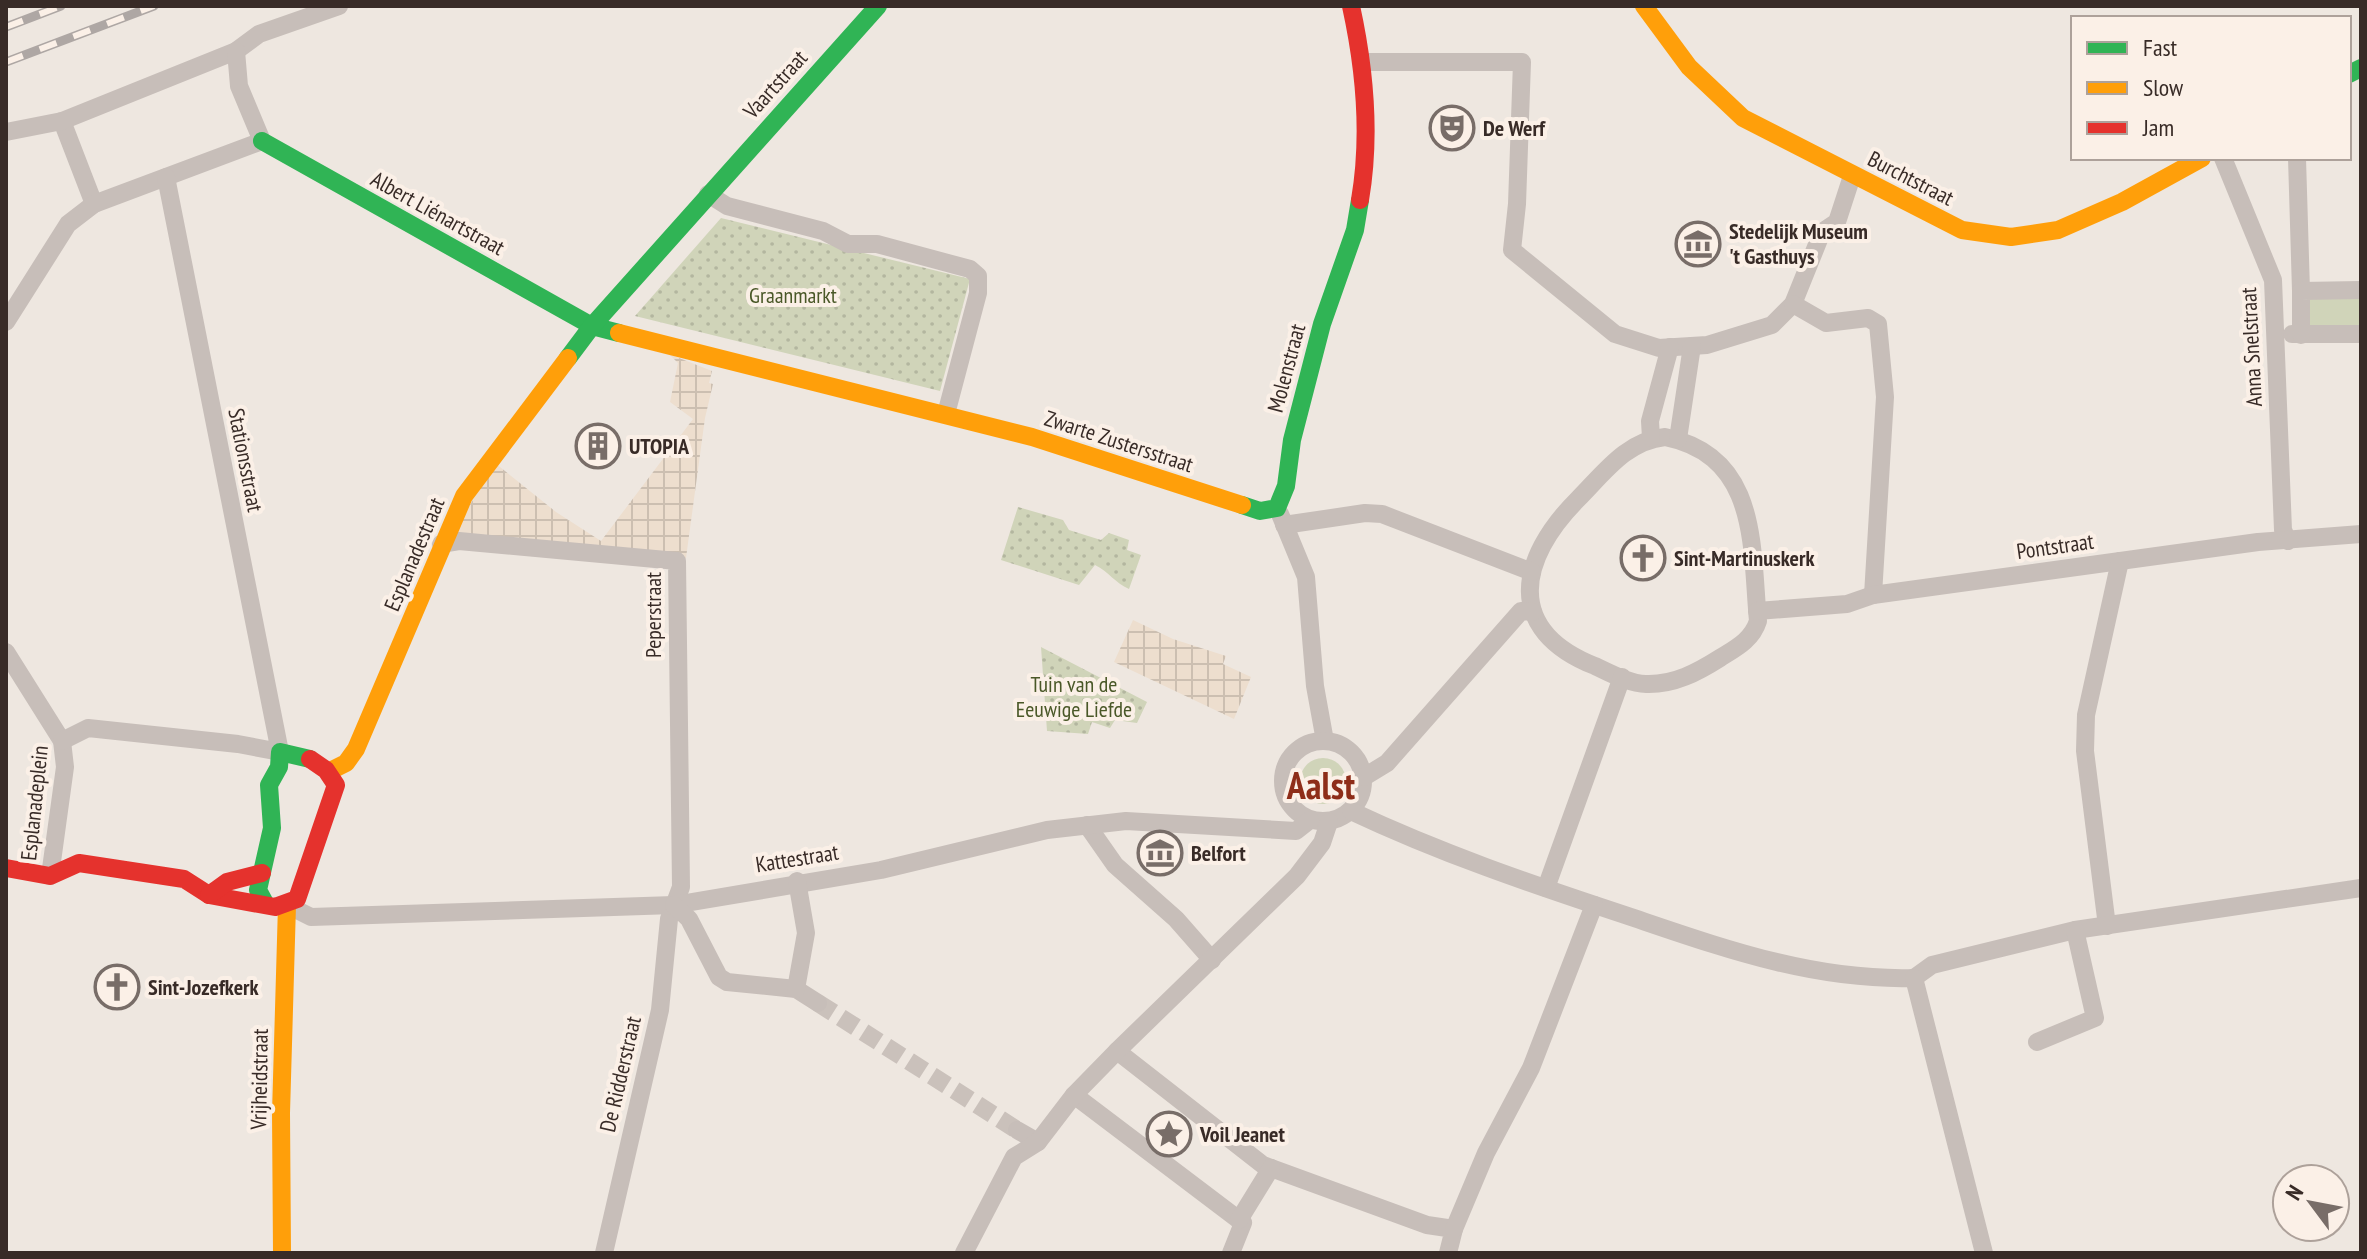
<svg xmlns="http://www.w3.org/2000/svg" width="2367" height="1259" font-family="'PT Sans Narrow',sans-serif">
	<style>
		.grass { fill: #d0d4b9 }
		.park { fill: url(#park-dots) }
		.plaza { fill: url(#plaza-grid) }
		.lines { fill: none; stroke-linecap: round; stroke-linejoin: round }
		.street-tunnel { stroke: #cac1bb; stroke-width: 18; stroke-dasharray: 18 9; stroke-linecap: butt }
		.street { stroke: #c7beb9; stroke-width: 18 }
		.fast { stroke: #30b455; stroke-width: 18 }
		.slow { stroke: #ff9f0a; stroke-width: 18 }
		.jam { stroke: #e5322d; stroke-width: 18 }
		.rail-casing { stroke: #aea7a4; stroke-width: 9 }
		.rail { stroke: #fbf0e7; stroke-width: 6; stroke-dasharray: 18; stroke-linecap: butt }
		.labels { text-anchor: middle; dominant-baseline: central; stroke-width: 8; stroke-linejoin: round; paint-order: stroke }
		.street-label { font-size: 22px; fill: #382b27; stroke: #fbf0e7 }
		.poi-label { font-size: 22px; font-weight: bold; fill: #382b27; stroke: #fbf0e7; text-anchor: start }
		.park-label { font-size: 22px; fill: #4a5828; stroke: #fbf0e7 }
		.town-label { font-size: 38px; font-weight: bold; fill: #8e2d19; stroke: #fbf0e7 }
	</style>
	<defs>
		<pattern id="park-dots" width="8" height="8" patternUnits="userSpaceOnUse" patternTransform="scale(2)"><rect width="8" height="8" fill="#d0d4b9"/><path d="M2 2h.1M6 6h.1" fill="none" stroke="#b3b69f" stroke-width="1.8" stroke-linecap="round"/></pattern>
		<pattern id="plaza-grid" width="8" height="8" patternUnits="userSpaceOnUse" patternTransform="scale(2)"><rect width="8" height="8" fill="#eddece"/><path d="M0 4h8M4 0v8" fill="none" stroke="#ccbfb1"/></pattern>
	</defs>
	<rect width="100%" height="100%" fill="#eee7e0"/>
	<g class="grass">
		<path d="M2361,295V329L2310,328L2307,299Z"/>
		<circle cx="1323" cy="781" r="23"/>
	</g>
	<g class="park">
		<path d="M721,218L970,279L940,391L635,316Z"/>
		<path d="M1018,507L1063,520L1069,530L1101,540L1109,533L1129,540L1127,550L1141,555L1129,589C1115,583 1109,572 1095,565L1079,585L1001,560Z"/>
		<path d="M1041,647L1147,702L1137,723L1115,720L1110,728L1092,722L1088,734L1047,731Z"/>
	</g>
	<g class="plaza">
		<path d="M669,354L712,371L709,383L713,384L705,418L686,558L677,561L452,535L495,463L556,512L601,541L693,419L670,402L678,363Z"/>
		<path d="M1133,620L1173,639L1226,656L1223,664L1251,677L1234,719L1114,662Z"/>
	</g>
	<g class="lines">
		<path class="street-tunnel" d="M818,1003L1017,1130"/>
		<g class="street">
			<path d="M1363,62H1522L1517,204L1512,250L1615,334L1659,348L1707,345L1772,325L1793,304L1822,232L1837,222L1852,176"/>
			<path d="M62,121L94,204"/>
			<path d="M6,132L62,121L236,51L259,34L339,6"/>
			<path d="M2223,158L2273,280L2283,530L2288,541"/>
			<path d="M2297,158L2301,291"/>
			<path d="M708,194L727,206L823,231L848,244H877L970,269L978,276V293L946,414"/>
			<path d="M1793,304L1826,323L1868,318L1878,324L1885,397L1873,595"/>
			<path d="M6,322L68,224L94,204L262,141L239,86L236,51"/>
			<path d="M2292,334H2361"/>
			<path d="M2301,335V291L2361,290"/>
			<path d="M1665,437C1759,456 1751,546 1758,621C1752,640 1736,648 1720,658C1698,672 1674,685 1646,684C1630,684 1610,673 1595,666C1504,630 1518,559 1578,499C1604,473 1626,441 1665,437Z"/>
			<path d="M1651,438L1650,421L1670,347"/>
			<path d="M1678,439L1692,346"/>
			<path d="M1280,514L1306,577L1315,686L1325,741"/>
			<path d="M1284,525L1365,513L1382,514L1532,572"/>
			<path d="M441,544L459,541L677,561L681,887L669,919L660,1010L604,1253"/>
			<path d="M1757,611L1847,604L1873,595L2258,542L2361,534"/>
			<path d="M6,652L62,741L65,767L50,876"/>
			<circle cx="1323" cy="781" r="40"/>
			<path d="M62,741L88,728L238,744L280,752L166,177"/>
			<path d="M1364,777L1387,763L1521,611L1533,612"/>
			<path d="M1351,811C1440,853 1531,884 1625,915C1720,947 1812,981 1914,978"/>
			<path d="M1087,825L1115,865L1176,919L1212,960"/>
			<path d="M1546,888L1622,677"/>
			<path d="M287,905L311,917L674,905L881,870L1047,830L1126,821L1296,831L1310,820"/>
			<path d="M674,905L689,919L719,977L727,982L796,989L818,1003"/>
			<path d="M2107,926L2085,751L2086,715L2120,561"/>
			<path d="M1914,978L1932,965L2075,930L2361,888"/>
			<path d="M1914,978L1984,1253"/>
			<path d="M796,989L806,933L797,881"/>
			<path d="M2037,1042L2095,1018L2075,930"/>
			<path d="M1117,1051L1263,1165L1427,1225L1454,1229L1448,1253"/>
			<path d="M1074,1095L1243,1223L1231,1253"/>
			<path d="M1017,1130L1038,1142"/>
			<path d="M1239,1220L1271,1168"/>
			<path d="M1454,1229L1486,1153L1531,1068L1594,905"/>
			<path d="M964,1253L1014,1157L1038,1142L1074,1095L1117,1051L1297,876L1322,843L1329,822"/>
		</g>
		<g class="fast">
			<path d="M2349,74L2361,68"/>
			<path d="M262,141L592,326L619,333"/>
			<path d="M568,358L592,326L878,6"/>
			<path d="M1242,505L1260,511L1277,508L1286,486L1292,440L1322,324L1355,230L1360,200"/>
			<path d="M265,903L258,890L272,828L269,785L279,767L280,752L310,759"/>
		</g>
		<g class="slow">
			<path d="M1644,6L1689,67L1743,118L1962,230L2011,237L2058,230L2122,202L2202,158"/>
			<path d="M619,333L1032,437L1242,505"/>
			<path d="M330,771L346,763L356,749L464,496L568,358"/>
			<path d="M282,1253L281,1113L287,905"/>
		</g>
		<g class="jam">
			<path d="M1351,6C1365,70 1371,136 1360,200"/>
			<path d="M6,868L50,876L79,863L184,879L209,895L275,907L297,899L336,785L326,770L310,759"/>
			<path d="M209,895L227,882L262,873"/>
		</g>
		<g class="rail-casing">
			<g id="rail">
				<path d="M6,27L61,6"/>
				<path d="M6,62L154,6"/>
			</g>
		</g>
		<use href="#rail" class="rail"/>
	</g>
	<defs>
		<g id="theatre-ring" transform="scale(2.3)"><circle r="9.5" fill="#fbf0e7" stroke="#786d68" stroke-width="1.5"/><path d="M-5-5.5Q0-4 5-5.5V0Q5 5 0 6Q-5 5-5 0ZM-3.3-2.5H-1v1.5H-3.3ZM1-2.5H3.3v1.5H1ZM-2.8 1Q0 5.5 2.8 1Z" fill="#786d68"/></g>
		<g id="museum-ring" transform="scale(2.3)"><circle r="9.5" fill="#fbf0e7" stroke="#786d68" stroke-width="1.5"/><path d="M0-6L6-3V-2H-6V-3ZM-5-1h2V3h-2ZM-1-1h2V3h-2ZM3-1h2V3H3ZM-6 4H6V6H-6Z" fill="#786d68"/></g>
		<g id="building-ring" transform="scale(2.3)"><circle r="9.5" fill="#fbf0e7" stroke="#786d68" stroke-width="1.5"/><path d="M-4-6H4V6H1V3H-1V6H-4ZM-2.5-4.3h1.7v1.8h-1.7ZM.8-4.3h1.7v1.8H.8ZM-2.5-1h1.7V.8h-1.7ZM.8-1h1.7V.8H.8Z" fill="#786d68"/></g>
		<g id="church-ring" transform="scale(2.3)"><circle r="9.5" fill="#fbf0e7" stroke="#786d68" stroke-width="1.5"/><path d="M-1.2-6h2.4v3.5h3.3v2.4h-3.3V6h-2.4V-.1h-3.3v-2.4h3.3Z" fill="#786d68"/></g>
		<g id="sight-ring" transform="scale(2.3)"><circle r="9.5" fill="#fbf0e7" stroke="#786d68" stroke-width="1.5"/><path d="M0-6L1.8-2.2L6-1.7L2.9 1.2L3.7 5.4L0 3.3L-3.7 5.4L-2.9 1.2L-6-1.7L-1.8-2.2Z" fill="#786d68"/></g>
	</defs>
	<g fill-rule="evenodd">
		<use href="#theatre-ring" x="1452" y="128"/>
		<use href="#museum-ring" x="1698" y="244"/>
		<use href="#building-ring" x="598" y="446"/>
		<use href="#church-ring" x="1643" y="558"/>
		<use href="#museum-ring" x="1160" y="853"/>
		<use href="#church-ring" x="117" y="987"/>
		<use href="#sight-ring" x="1169" y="1134"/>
	</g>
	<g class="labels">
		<g class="street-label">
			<text transform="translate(775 84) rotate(-48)">Vaartstraat</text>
			<text transform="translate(1911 178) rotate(27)">Burchtstraat</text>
			<text transform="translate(438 213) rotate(29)">Albert Liénartstraat</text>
			<text transform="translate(2251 347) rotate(-93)">Anna Snelstraat</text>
			<text transform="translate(1286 368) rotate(-75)">Molenstraat</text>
			<text transform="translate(1119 441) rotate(18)">Zwarte Zustersstraat</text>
			<text transform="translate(246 460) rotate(79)">Stationsstraat</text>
			<text transform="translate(2055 546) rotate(-8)">Pontstraat</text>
			<text transform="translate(414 554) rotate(-67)">Esplanadestraat</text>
			<text transform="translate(653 615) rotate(-90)">Peperstraat</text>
			<text transform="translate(34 803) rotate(-84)">Esplanadeplein</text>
			<text transform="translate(797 858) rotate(-9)">Kattestraat</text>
			<text transform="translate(620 1074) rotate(-77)">De Ridderstraat</text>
			<text transform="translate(259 1079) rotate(-89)">Vrijheidstraat</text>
		</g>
		<g class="poi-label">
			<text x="1483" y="128">De Werf</text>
			<text x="1729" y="231">Stedelijk Museum<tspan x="1729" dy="25">'t Gasthuys</tspan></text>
			<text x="629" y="446">UTOPIA</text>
			<text x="1674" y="558">Sint-Martinuskerk</text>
			<text x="1191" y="853">Belfort</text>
			<text x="148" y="987">Sint-Jozefkerk</text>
			<text x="1200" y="1134">Voil Jeanet</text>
		</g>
		<g class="park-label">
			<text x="793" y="295">Graanmarkt</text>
			<text x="1074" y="684">Tuin van de<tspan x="1074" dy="25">Eeuwige Liefde</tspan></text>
		</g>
		<g class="town-label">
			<text x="1321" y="784">Aalst</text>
		</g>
	</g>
	<rect width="2367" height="1259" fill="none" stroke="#382b27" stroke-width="16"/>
	<rect x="2071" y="16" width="280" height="144" fill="#fbf0e7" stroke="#ada19a" stroke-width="2"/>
	<rect x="2087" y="42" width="40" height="12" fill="#30b455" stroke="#ada19a" stroke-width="2"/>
	<text x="2143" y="56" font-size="24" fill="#382b27">Fast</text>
	<rect x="2087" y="82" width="40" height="12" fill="#ff9f0a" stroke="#ada19a" stroke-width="2"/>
	<text x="2143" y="96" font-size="24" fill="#382b27">Slow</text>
	<rect x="2087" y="122" width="40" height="12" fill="#e5322d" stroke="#ada19a" stroke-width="2"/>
	<text x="2143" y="136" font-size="24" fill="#382b27">Jam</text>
	<g transform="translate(2311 1203) rotate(302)"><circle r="38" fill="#fbf0e7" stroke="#ada19a" stroke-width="2"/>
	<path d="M0-6L14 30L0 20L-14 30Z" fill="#786d68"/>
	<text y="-12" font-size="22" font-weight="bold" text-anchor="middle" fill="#382b27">N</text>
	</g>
</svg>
